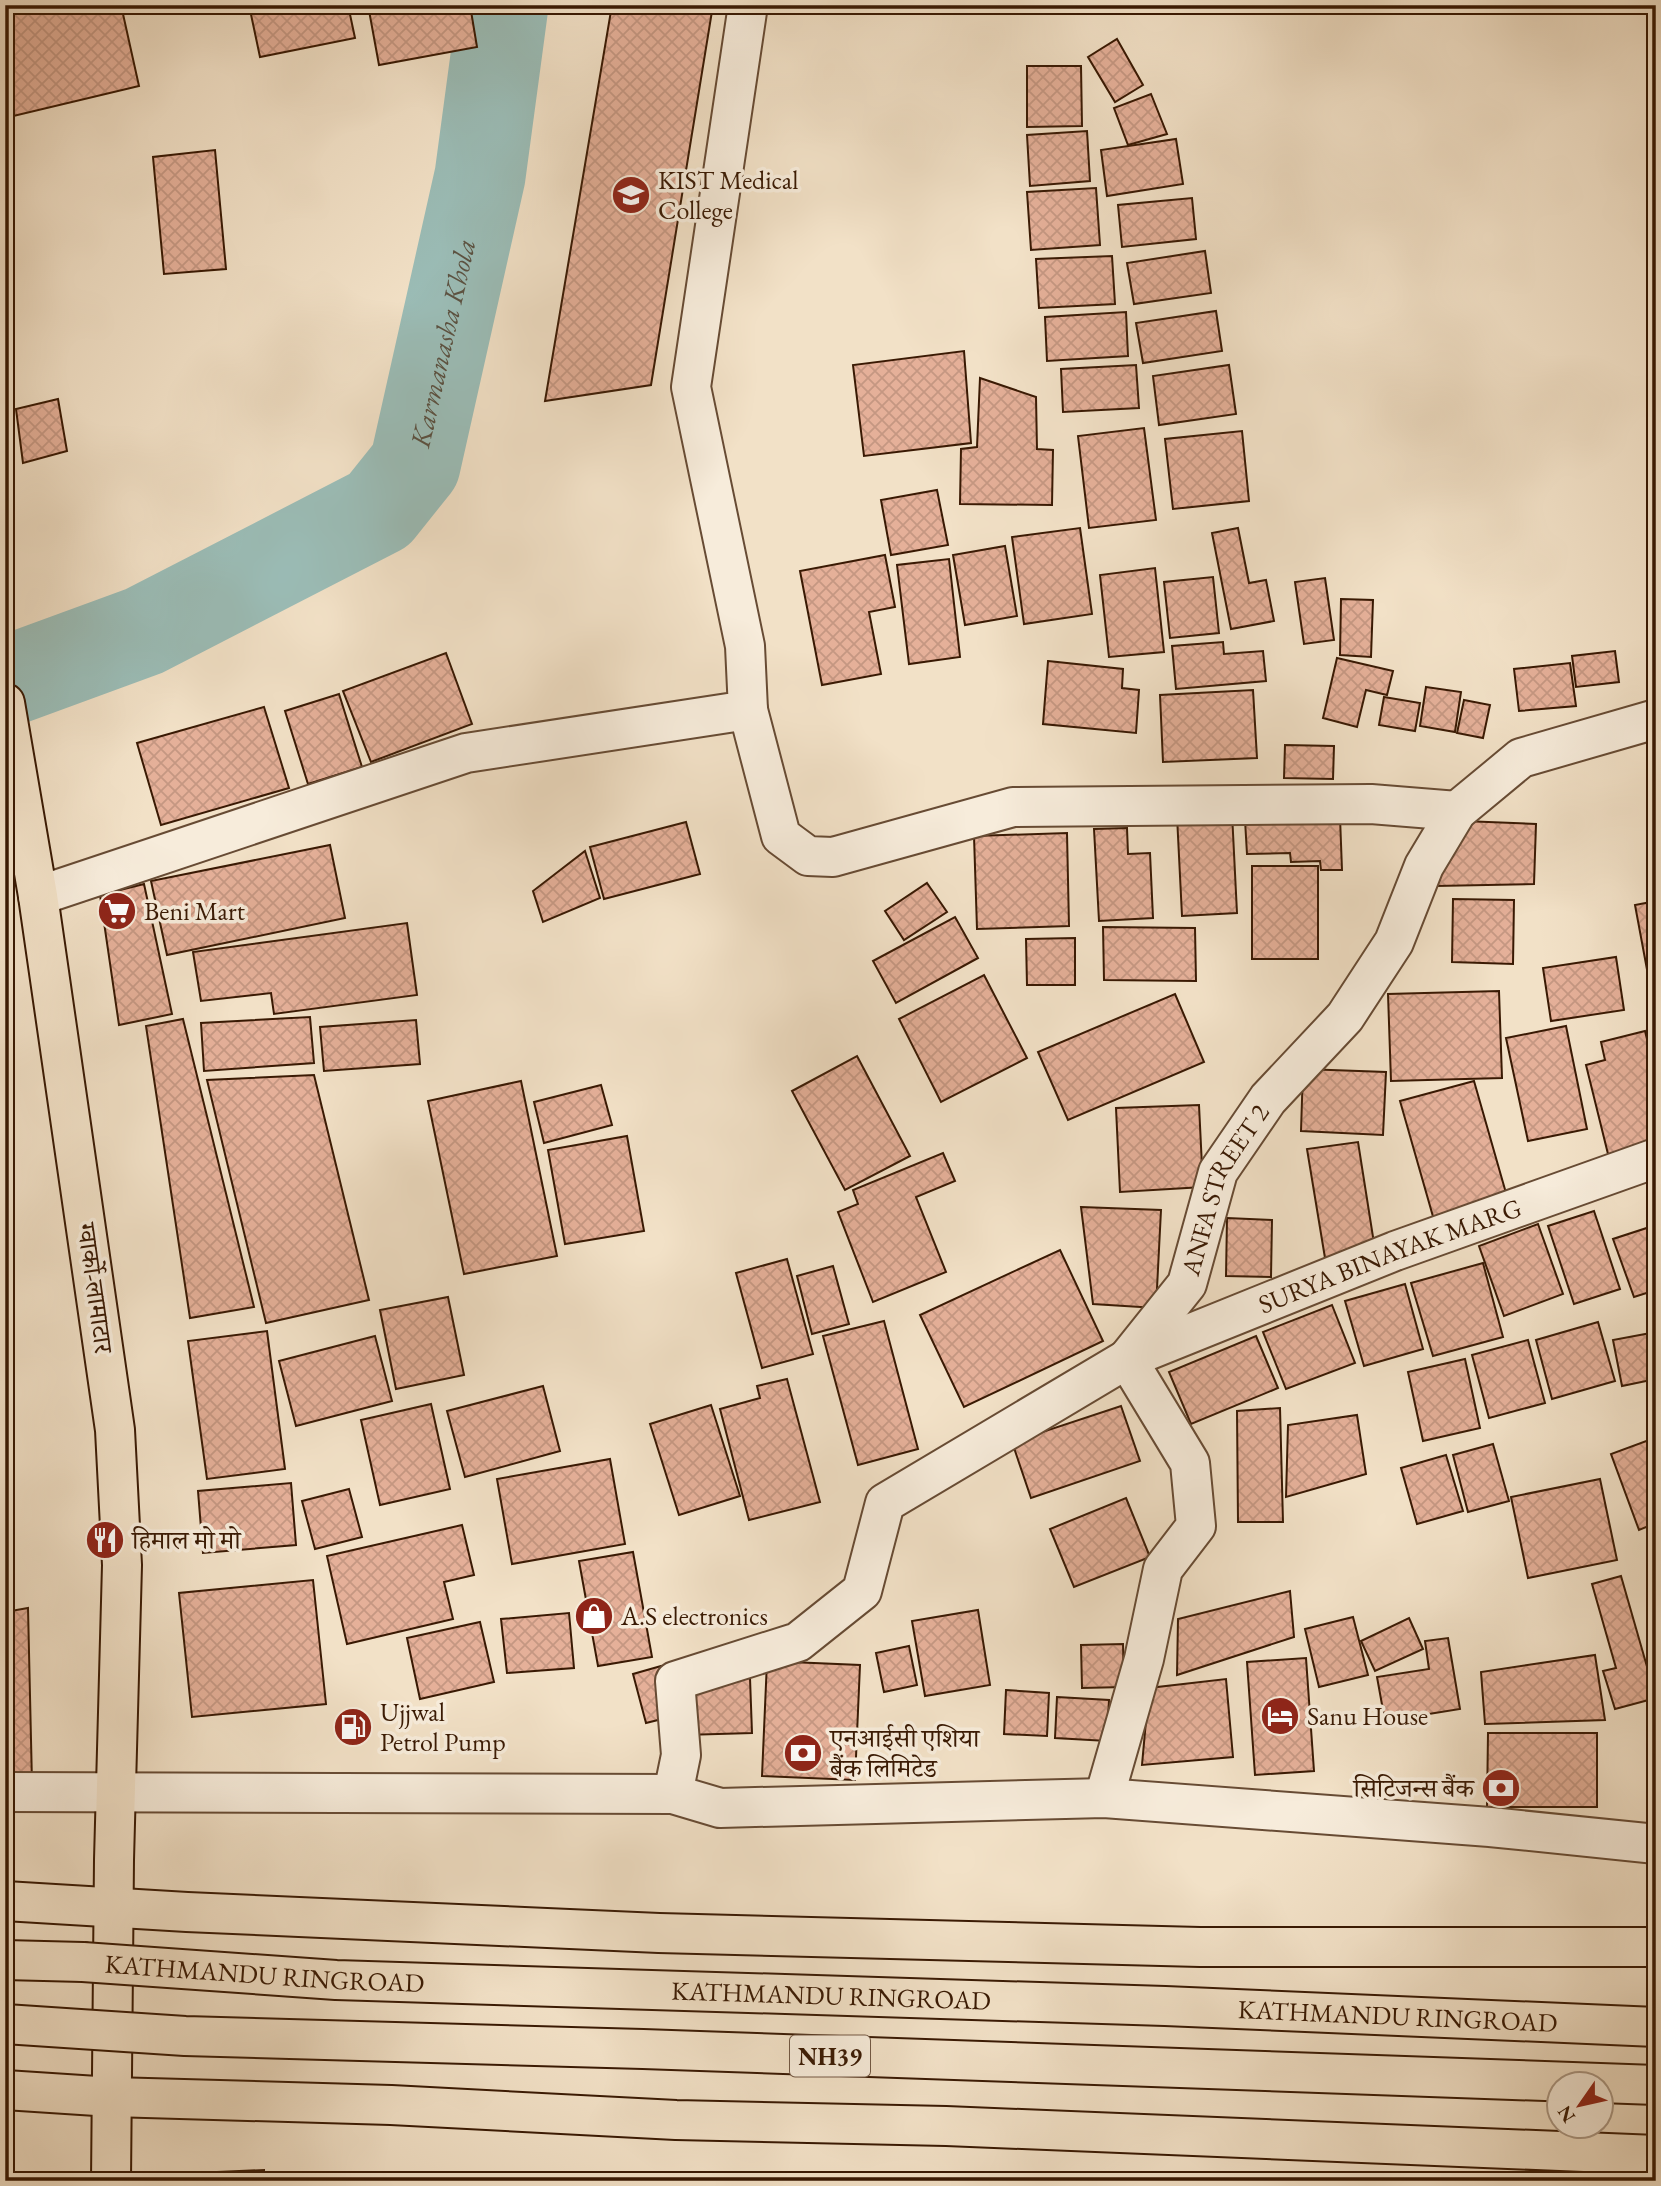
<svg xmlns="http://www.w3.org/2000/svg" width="1661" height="2186" font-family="'EB Garamond','Noto Serif Devanagari',serif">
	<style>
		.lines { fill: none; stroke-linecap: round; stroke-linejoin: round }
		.river { stroke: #9bbdb7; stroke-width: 91 }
		.building { fill: url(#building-cross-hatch); stroke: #391903; stroke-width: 2 }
		.minor-casing { stroke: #674b34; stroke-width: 42 }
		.major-casing { stroke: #391903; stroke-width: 42 }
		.highway-casing { stroke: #391903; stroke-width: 42 }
		.minor { stroke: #f7ecdb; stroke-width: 38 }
		.major { stroke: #f2e1c7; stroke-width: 38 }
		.highway { stroke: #f2e1c7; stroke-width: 38 }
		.highway-bridge-casing { stroke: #391903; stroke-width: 42; stroke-linecap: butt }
		.highway-bridge { stroke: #f2e1c7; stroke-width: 38 }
		.labels { text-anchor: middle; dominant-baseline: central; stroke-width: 7; stroke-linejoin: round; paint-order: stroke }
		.shield { fill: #f7ecdb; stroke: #725844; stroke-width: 2 }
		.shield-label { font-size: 24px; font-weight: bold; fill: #391903 }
		.poi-label { font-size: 26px; fill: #391903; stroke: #f7ecdb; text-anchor: start }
		.street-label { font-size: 26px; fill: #391903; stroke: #f7ecdb }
		.water-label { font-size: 28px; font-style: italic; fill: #5b5242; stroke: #f7ecdb }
	</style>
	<defs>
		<pattern id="building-cross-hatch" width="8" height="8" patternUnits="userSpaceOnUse" patternTransform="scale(1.75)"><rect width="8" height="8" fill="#e5b099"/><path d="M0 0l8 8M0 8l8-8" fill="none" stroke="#c59782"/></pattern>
	</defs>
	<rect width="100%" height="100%" fill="#f2e1c7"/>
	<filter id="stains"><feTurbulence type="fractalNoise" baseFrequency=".00286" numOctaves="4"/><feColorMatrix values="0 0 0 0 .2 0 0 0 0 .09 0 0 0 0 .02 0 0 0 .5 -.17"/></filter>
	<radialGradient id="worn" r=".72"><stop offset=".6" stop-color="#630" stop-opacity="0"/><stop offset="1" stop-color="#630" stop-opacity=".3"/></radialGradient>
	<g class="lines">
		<path class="river" id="s1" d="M5,682L144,631L379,510L415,465L480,176L503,5"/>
	</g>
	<g class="building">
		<path d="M5,5H121L139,86L5,118Z"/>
		<path d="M249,5H348L355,38L260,57Z"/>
		<path d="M368,5H470L477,47L379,65Z"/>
		<path d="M612,5H713L651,385L545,401Z"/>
		<path d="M1419,5H1474L1420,11Z"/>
		<path d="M1117,39L1143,85L1115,102L1088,57Z"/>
		<path d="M1027,66H1081L1082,126L1027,127Z"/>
		<path d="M1151,94L1167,134L1128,145L1114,108Z"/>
		<path d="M1087,131L1090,181L1030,186L1027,135Z"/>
		<path d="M1176,139L1183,184L1107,196L1101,150Z"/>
		<path d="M215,150L226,269L164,274L153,157Z"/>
		<path d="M1096,188L1100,245L1031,250L1027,192Z"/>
		<path d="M1192,198L1196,239L1122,247L1118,205Z"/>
		<path d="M1205,251L1211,293L1134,304L1127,263Z"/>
		<path d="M1112,256L1115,304L1039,308L1036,259Z"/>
		<path d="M1216,311L1222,351L1143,363L1136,323Z"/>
		<path d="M1126,312L1128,356L1047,361L1045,317Z"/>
		<path d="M964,351L971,443L864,456L853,365Z"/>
		<path d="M1136,365L1139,408L1063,412L1061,369Z"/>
		<path d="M1229,365L1236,414L1159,425L1153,376Z"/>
		<path d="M980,378L1036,397L1037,449L1053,450L1052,505L960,504L961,449L977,447Z"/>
		<path d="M58,399L67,451L23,463L16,409Z"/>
		<path d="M1144,428L1156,520L1089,528L1078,436Z"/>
		<path d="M1242,431L1249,501L1173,509L1165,439Z"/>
		<path d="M937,490L948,545L891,555L881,500Z"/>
		<path d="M1080,528L1092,614L1024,624L1012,537Z"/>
		<path d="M1238,528L1249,583L1266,580L1274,621L1231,629L1212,533Z"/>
		<path d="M1005,546L1017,616L965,625L953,555Z"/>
		<path d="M885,555L895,607L869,612L881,674L822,685L800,571Z"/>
		<path d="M949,559L960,657L909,664L897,565Z"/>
		<path d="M1155,568L1164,652L1109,657L1100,575Z"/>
		<path d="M1213,577L1219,633L1170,638L1164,582Z"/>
		<path d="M1325,578L1334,640L1304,644L1295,582Z"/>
		<path d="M1341,599L1373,600L1371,657L1340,655Z"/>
		<path d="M1223,642L1224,654L1263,651L1266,681L1176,689L1172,646Z"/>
		<path d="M1615,651L1619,682L1576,687L1572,656Z"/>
		<path d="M446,653L472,724L371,762L343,691Z"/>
		<path d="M1337,658L1393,671L1387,695L1366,690L1357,727L1323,718Z"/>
		<path d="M1048,661L1123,669L1122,688L1139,690L1136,733L1043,724Z"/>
		<path d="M1570,663L1576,706L1519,711L1514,669Z"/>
		<path d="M1426,687L1461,692L1455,732L1420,726Z"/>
		<path d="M1253,690L1257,758L1163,762L1160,695Z"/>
		<path d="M339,694L362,767L308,784L285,711Z"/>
		<path d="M1384,697L1420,703L1415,731L1379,725Z"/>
		<path d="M1464,700L1490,705L1483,738L1457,733Z"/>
		<path d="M264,707L289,788L161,825L137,743Z"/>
		<path d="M1285,745L1334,746L1333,779L1284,778Z"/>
		<path d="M1232,813L1237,913L1182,916L1177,816Z"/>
		<path d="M1340,817L1342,870H1321L1320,861L1291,862L1290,853L1247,854L1245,820Z"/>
		<path d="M1463,821L1536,824L1534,884L1436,886Z"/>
		<path d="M686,822L700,874L604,899L590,847Z"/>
		<path d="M1127,828L1128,854L1150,853L1153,918L1099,921L1094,829Z"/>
		<path d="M1067,833L1069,926L977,929L974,836Z"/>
		<path d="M330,845L345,918L167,955L151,881Z"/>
		<path d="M585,851L600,898L543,922L533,891Z"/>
		<rect x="1252" y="866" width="66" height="93"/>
		<path d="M927,883L947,912L904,940L885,911Z"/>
		<path d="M144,884L172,1014L119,1025L100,895Z"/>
		<path d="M1453,899L1514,900L1513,964L1452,962Z"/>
		<path d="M1656,901V974L1648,975L1635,905Z"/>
		<path d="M955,917L978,958L896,1003L873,961Z"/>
		<path d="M407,923L417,995L274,1014L271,993L201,1001L193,952Z"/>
		<path d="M1103,927L1195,928L1196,981L1104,980Z"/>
		<path d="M1075,938V985H1027L1026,939Z"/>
		<path d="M1616,957L1624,1010L1551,1021L1543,968Z"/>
		<path d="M984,975L1027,1058L941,1102L899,1019Z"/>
		<path d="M1499,991L1502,1078L1391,1081L1388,994Z"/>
		<path d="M1175,994L1204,1062L1068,1120L1038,1052Z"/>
		<path d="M310,1017L314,1063L204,1071L201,1023Z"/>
		<path d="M183,1019L254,1307L190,1318L146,1026Z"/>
		<path d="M416,1020L420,1064L324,1071L320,1027Z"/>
		<path d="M1566,1026L1587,1129L1528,1141L1506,1038Z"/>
		<path d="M1645,1031L1650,1051L1656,1050V1147L1609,1158L1586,1065L1605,1060L1601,1042Z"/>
		<path d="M857,1056L910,1156L845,1190L792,1091Z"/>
		<path d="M1303,1069L1386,1072L1383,1135L1301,1131Z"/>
		<path d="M314,1075L369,1300L266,1323L207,1080Z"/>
		<path d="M521,1081L557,1256L464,1274L428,1101Z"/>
		<path d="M1474,1081L1508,1200L1434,1220L1400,1101Z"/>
		<path d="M601,1085L612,1125L544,1143L534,1102Z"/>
		<path d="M1199,1105L1203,1187L1120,1192L1116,1108Z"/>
		<path d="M627,1136L644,1231L565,1244L548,1150Z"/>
		<path d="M1358,1142L1376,1256L1326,1264L1307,1149Z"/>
		<path d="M943,1153L955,1181L916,1197L946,1272L873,1302L838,1212L858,1204L853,1190Z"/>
		<path d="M1081,1207L1161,1210L1156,1308L1093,1304Z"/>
		<path d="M1594,1211L1620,1289L1574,1304L1548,1226Z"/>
		<path d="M1227,1218L1272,1220L1271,1277L1226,1276Z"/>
		<path d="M1538,1224L1563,1294L1504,1316L1479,1246Z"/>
		<path d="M1656,1225V1290L1634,1297L1613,1239Z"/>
		<path d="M1060,1250L1103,1341L964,1407L920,1315Z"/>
		<path d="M787,1259L813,1354L762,1368L736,1273Z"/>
		<path d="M1483,1263L1503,1337L1433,1356L1411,1283Z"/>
		<path d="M833,1266L849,1324L812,1334L797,1276Z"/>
		<path d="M1405,1284L1423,1349L1364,1366L1345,1301Z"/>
		<path d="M448,1297L464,1375L396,1389L380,1310Z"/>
		<path d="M1332,1305L1355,1363L1286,1389L1263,1332Z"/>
		<path d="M884,1321L918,1449L858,1465L823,1336Z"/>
		<path d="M1598,1322L1615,1381L1552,1399L1536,1340Z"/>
		<path d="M267,1331L285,1469L207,1479L188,1341Z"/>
		<path d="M1656,1332V1379L1622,1386L1613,1340Z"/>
		<path d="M375,1336L392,1401L296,1426L279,1361Z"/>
		<path d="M1256,1336L1278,1388L1191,1424L1169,1372Z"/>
		<path d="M1528,1340L1545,1403L1489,1418L1472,1355Z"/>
		<path d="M1465,1359L1480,1428L1423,1441L1408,1372Z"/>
		<path d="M787,1379L820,1502L749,1520L720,1409L760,1398L757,1386Z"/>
		<path d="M543,1386L560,1451L465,1477L447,1411Z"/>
		<path d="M431,1404L450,1489L380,1505L361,1420Z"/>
		<path d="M711,1405L740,1496L679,1515L650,1424Z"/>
		<path d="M1121,1406L1140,1461L1031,1498L1012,1442Z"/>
		<path d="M1280,1408L1283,1522H1238L1237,1411Z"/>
		<path d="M1357,1415L1366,1474L1286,1497L1288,1425Z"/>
		<path d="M1649,1440L1656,1457V1523L1639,1530L1611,1454Z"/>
		<path d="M1493,1444L1509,1501L1468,1512L1453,1455Z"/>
		<path d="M1446,1455L1463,1511L1417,1524L1401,1468Z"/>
		<path d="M610,1459L625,1544L512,1564L497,1479Z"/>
		<path d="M1600,1479L1617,1560L1528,1578L1511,1497Z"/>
		<path d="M291,1483L296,1545L203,1553L198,1491Z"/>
		<path d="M349,1489L362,1537L315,1549L302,1501Z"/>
		<path d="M1126,1498L1150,1557L1074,1587L1050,1529Z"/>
		<path d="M462,1525L474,1575L444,1582L453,1619L347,1644L327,1556Z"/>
		<path d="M633,1552L652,1657L598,1666L579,1561Z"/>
		<path d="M1621,1576L1656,1698L1615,1709L1603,1671L1616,1668L1592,1584Z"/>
		<path d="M313,1580L326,1704L192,1717L179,1593Z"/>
		<path d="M1290,1591L1294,1637L1177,1675L1178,1619Z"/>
		<path d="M28,1608L32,1783L5,1784V1612Z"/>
		<path d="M978,1610L990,1685L925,1696L912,1621Z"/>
		<path d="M569,1613L574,1668L507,1673L501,1619Z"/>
		<path d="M1353,1617L1368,1675L1319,1687L1305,1629Z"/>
		<path d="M1409,1618L1423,1649L1375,1671L1361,1641Z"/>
		<path d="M480,1622L494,1682L420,1699L407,1638Z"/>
		<path d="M1448,1638L1460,1709L1385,1721L1377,1677L1429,1669L1425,1641Z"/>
		<path d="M1123,1644L1124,1687L1082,1688L1081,1645Z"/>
		<path d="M909,1646L917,1685L884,1692L876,1653Z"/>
		<path d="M1595,1655L1605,1720L1485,1724L1481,1672Z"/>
		<path d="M1306,1658L1314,1771L1255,1775L1247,1662Z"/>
		<path d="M767,1661L860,1665L855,1780L762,1776Z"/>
		<path d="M661,1666L674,1716L646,1723L633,1674Z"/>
		<path d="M750,1678L752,1733L684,1735L682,1679Z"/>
		<path d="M1226,1679L1233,1757L1142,1765L1149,1688Z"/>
		<path d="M1006,1690L1049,1693L1047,1736L1004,1734Z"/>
		<path d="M1057,1697L1109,1700L1107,1741L1055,1738Z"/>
		<path d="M1488,1733H1597V1807H1487Z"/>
		<path d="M264,2170V2181H219L218,2172Z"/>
		<rect x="166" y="2174" width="47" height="7"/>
	</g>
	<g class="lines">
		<g class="minor-casing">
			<g id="minor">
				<path d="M748,710L781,836L808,856L833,857L1013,807L1371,804L1457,811"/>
				<path d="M38,896L466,753L748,710L745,646L691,387L748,5"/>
				<path d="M5,1792L673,1794L720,1808L1104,1798L1490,1827L1656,1844"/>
				<path id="s2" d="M673,1794L681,1755L675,1681L798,1642L862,1591L885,1503L1127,1359L1395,1251L1656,1158"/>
				<path id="s3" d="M1104,1798L1144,1659L1163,1569L1196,1526L1190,1463L1127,1359L1187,1284L1218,1172L1268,1099L1345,1017L1394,942L1424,866L1457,811L1521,758L1656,719"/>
			</g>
		</g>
		<g class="major-casing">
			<g id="major">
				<path d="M5,703L38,896L115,1430L122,1565L114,1860L111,2181"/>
				<path d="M5,1901L187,1912L659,1933L1200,1947H1656"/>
				<path d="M5,2090L112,2097L391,2105L676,2120L946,2126L1656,2155"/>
			</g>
		</g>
		<g class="highway-casing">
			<path id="highway" d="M5,1960L83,1962"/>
		</g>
		<use href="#minor" class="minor"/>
		<use href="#major" class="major"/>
		<use href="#highway" class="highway"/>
		<g class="highway-bridge-casing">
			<g id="highway-bridge">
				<path id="s4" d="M83,1962L336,1980L1165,2006L1656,2027"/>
				<path d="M5,2024L185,2036L643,2049L1656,2085"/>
			</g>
		</g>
		<use href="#highway-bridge" class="highway-bridge"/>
	</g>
	<defs>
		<g id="university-disc" transform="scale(2.0125)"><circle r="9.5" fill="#8f2418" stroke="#f7ecdb"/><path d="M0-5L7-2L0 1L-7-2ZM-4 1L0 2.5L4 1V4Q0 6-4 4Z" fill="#fff"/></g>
		<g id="supermarket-disc" transform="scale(2.0125)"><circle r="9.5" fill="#8f2418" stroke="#f7ecdb"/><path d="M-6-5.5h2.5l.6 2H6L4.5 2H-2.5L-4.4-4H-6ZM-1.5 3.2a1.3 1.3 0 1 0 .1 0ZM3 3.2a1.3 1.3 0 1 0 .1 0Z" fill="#fff"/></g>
		<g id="restaurant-disc" transform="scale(2.0125)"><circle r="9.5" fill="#8f2418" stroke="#f7ecdb"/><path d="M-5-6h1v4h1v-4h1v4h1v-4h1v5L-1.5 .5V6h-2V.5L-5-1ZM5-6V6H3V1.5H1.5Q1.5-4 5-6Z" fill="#fff"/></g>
		<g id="shop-disc" transform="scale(2.0125)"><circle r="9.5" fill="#8f2418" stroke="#f7ecdb"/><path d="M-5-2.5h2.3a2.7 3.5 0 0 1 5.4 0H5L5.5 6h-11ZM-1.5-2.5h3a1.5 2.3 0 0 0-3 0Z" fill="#fff"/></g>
		<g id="hotel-disc" transform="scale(2.0125)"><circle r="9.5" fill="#8f2418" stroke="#f7ecdb"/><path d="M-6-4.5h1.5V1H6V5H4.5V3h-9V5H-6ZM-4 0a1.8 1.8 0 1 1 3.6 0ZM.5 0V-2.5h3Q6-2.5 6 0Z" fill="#fff"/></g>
		<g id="fuel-disc" transform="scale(2.0125)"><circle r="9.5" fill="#8f2418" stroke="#f7ecdb"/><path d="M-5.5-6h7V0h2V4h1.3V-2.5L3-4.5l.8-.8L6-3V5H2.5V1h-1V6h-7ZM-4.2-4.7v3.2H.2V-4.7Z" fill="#fff"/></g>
		<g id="bank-disc" transform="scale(2.0125)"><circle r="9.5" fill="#8f2418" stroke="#f7ecdb"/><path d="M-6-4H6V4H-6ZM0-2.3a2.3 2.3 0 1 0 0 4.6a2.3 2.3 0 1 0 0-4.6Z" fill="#fff"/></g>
	</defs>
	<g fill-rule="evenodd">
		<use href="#university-disc" x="631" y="195"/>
		<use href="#supermarket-disc" x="117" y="911"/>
		<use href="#restaurant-disc" x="105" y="1540"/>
		<use href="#shop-disc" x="594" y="1616"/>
		<use href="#hotel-disc" x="1280" y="1716"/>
		<use href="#fuel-disc" x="353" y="1727"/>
		<use href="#bank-disc" x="803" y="1753"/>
		<use href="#bank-disc" x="1501" y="1788"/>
	</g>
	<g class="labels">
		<rect class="shield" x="790" y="2035.5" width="80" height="41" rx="5"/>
		<g class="shield-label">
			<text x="830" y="2056">NH39</text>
		</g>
		<g class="poi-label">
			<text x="658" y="180">KIST Medical<tspan x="658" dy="30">College</tspan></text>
			<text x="144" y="911">Beni Mart</text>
			<text x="132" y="1540">हिमाल मो मो</text>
			<text x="621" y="1616">A.S electronics</text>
			<text x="380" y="1712">Ujjwal<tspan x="380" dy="30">Petrol Pump</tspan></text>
			<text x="1307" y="1716">Sanu House</text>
			<text x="830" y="1738">एनआईसी एशिया<tspan x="830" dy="30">बैंक लिमिटेड</tspan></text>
			<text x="1474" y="1788" text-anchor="end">सिटिजन्स बैंक</text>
		</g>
		<g class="street-label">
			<text stroke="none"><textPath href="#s3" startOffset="674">ANFA STREET 2</textPath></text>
			<text stroke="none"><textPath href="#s2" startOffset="980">SURYA BINAYAK MARG</textPath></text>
			<text transform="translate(95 1288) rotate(82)">ग्वार्को-लामाटार</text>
			<text stroke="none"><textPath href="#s4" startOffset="182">KATHMANDU RINGROAD</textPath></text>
			<text stroke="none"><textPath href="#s4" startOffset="749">KATHMANDU RINGROAD</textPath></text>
			<text stroke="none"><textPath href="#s4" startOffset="1316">KATHMANDU RINGROAD</textPath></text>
		</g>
		<g class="water-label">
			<text stroke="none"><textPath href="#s1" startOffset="595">Karmanasha Khola</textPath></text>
		</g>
	</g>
	<rect width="1661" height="2186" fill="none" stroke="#f2e1c7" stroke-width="28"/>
	<rect x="7" y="7" width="1647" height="2172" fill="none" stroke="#391903" stroke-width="3.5"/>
	<rect x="14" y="14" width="1633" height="2158" fill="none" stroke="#391903" stroke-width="2"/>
	<g transform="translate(1580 2105) rotate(236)"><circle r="33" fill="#f7ecdb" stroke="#ab9885" stroke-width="2"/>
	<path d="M0-5L12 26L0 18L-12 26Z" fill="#8f2418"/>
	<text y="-10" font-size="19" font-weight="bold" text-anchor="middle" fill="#391903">N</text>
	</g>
	<rect width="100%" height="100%" filter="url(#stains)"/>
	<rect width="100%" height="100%" fill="url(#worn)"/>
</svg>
